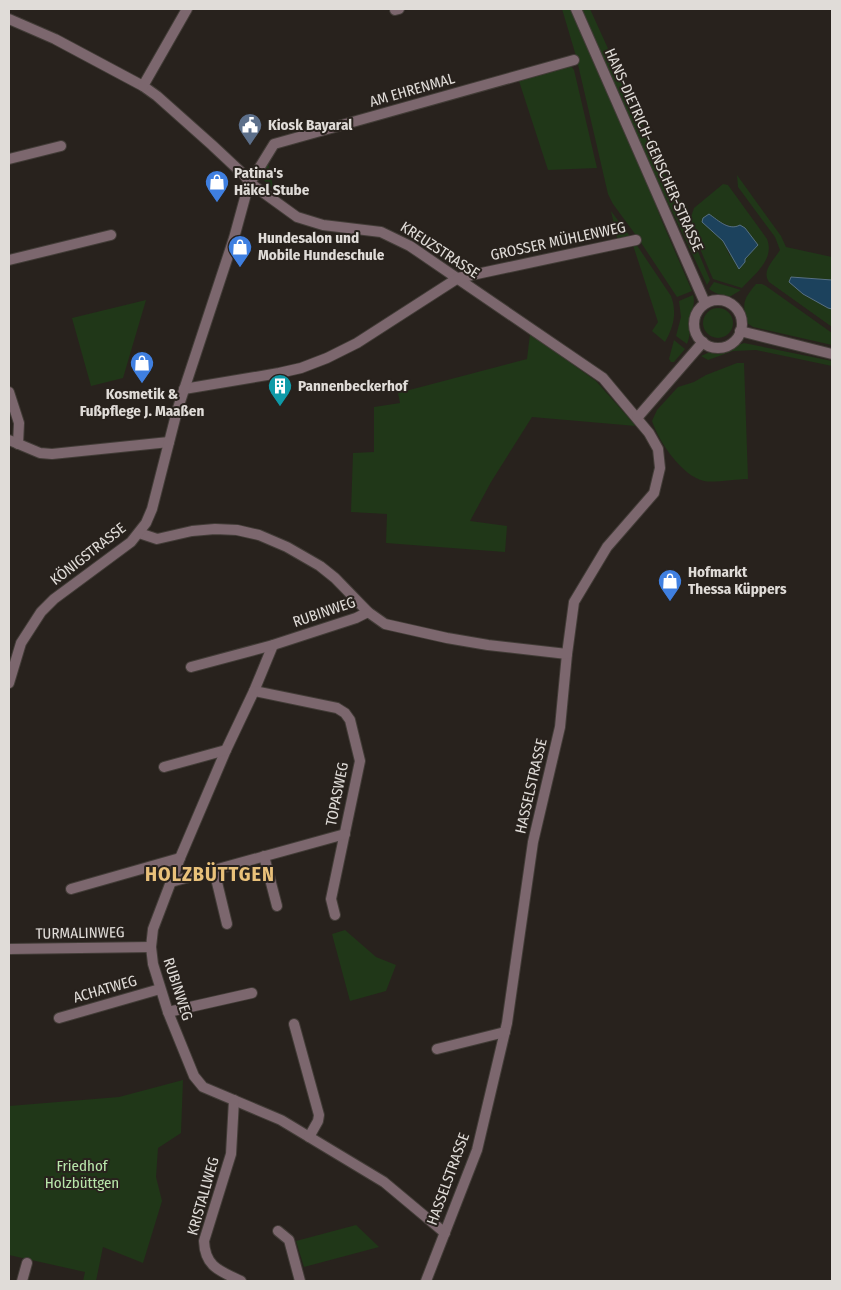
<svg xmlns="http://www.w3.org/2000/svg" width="841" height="1290" font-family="'Fira Sans Condensed',sans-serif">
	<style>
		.green { fill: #203718; fill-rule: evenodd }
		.water { fill: #1c425d; stroke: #577082 }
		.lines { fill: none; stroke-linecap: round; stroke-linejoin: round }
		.minor-casing { stroke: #423c37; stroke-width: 12 }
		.tertiary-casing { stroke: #423c37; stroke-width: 12 }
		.minor { stroke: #7c676e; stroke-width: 10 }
		.tertiary { stroke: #7c676e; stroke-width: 10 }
		.labels { text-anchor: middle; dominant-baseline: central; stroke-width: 4; stroke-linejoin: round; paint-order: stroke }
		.street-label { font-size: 15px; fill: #e0dcd8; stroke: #28221d }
		.poi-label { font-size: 15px; font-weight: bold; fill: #e0dcd8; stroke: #28221d; text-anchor: start }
		.park-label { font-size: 15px; fill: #b9e7ab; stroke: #28221d }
		.district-label { font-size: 20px; font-weight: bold; letter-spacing: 1px; fill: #e9c17a; stroke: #28221d }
	</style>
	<rect width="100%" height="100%" fill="#28221d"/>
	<g class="green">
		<path d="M562,9H570L649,187L661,219L692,291L677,297L638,238L613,204L608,194L576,56Z"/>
		<path d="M582,9H590L676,198L686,204L688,208L686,220L688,228L710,280L707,285L648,161Z"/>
		<path d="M567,65L571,66L574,70L597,168L548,170L518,78Z"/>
		<path d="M268,163L273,187L272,188C260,178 262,178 268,163Z"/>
		<path d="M737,175L781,236L786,247L832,257V280L791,277L789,282L803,294L828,308L832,309V327L769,282C761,271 774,260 780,250L775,237L738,187Z"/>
		<path d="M723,184L728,185L767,239C775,259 755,274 742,288L713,279L692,230L691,217L694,208ZM722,223L734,228L730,256L723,241Z"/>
		<path d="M611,211L632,239L618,242Z"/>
		<path d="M634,241L671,296C677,312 674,326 665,342L652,331L658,322L632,242Z"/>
		<path d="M714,282L741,290L731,296C723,296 716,294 709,289Z"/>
		<path d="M756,284H762L766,286L832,333V345L753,327L747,323C742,302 743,300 756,284Z"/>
		<path d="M693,295C696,304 691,310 690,319C689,328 691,335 687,344L676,336L681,317L679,301Z"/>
		<path d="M146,300L123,378L91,386L72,318Z"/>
		<circle cx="718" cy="323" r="15"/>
		<path d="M530,334L596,381L636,426L532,417L491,482L470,521L507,526L505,552L386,543L387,514L351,512L353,453L374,452V407L400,403L398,393L527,359Z"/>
		<path d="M674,340L685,349L674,362H671L669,359Z"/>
		<path d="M744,343L832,361V366L756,350L733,351L708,360L701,356L712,351H721Z"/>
		<path d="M737,363H744L748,479C737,479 713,483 704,481C682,476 659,442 652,421L657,410L678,387L694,382L706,375Z"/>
		<path d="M345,930L376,957L396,965L386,991L350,1001L332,934Z"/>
		<path d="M183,1080L181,1133L158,1148L156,1177L162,1201L143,1263L103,1247L96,1281H83L85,1272L9,1255V1106L119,1097Z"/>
		<path d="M356,1225L379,1247L304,1267L296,1241Z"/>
	</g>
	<g class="water">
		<path d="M709,214C719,221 729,231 740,225L745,228L758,245L745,259V262L739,269L723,241L702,222L703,218Z"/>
		<path d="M791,277L832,280V309L828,308L803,294L789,282Z"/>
	</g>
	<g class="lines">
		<g class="minor-casing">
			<g id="minor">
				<path d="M395,10L399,9"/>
				<path d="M9,19L55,39L143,86L157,96L212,145L244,175L250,183L297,217L323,225L381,232L410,246L603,378L649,433L658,449L660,468L654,493L607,547L574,602L567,654L560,727L533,842L507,1023L477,1150L426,1281"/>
				<path d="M143,86L187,9"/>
				<path d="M9,159L61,146"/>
				<path d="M9,260L111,235"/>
				<path d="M184,389L279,373L301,368L327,358L357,343L458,278L636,240"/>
				<path d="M9,392L19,423L18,444"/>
				<path d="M637,418L703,342"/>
				<path d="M9,440L40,453L52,454L169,442"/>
				<path d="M139,533L157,539L192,531L215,529L237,530L259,535L287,547L320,566L335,578L368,612L385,624L447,638L488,645L567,654"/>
				<path d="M273,645L254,691L226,750L180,858L153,929L151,947L153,964L168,1012L194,1076L203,1087L281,1120L384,1182L445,1233"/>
				<path d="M191,667L273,645L356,618L368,612"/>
				<path d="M9,683L21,643L41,612L54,599L131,542L146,523L152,509L177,411L234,238L246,194L250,183L274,144L574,60"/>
				<path d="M254,691L337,708L345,713L350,720L360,761L331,899L335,915"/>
				<path d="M164,767L226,750"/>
				<path d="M264,856L277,906"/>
				<path d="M214,870L227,924"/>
				<path d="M171,882L345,834"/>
				<path d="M71,889L180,858"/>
				<path d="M9,949L151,947"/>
				<path d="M168,1012L252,993"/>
				<path d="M59,1018L160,989"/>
				<path d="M294,1024L319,1115L318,1121L309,1137"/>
				<path d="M437,1049L505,1032"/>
				<path d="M234,1100L231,1154L204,1241C205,1267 220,1271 241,1281"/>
				<path d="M278,1231L289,1240L300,1281"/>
				<path d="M22,1281L27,1263"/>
			</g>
		</g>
		<g class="tertiary-casing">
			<g id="tertiary">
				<path d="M576,9L705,303"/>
				<circle cx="718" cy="324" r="24"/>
				<path d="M740,331L832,354"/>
			</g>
		</g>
		<use href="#minor" class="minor"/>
		<use href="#tertiary" class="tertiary"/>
	</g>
	<defs>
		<g id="civic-pin" transform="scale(1.25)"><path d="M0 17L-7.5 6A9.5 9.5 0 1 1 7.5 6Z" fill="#5c6f8a" stroke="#28221d"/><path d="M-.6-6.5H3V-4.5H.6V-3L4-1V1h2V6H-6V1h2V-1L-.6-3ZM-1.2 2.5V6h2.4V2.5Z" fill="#fff"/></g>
		<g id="shop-pin" transform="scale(1.25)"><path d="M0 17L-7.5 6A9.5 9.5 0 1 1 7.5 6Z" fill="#3f7fe0" stroke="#28221d"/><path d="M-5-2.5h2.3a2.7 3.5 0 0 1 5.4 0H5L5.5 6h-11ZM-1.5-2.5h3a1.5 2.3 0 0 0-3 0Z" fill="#fff"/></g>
		<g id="building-pin" transform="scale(1.25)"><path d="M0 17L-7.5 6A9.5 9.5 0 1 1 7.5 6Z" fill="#0f9aa8" stroke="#28221d"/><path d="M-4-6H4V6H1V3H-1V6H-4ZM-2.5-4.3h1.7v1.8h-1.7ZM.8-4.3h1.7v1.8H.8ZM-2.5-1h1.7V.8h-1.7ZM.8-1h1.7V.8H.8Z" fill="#fff"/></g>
	</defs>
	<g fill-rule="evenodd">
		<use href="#civic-pin" x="250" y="125"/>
		<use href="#shop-pin" x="217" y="182"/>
		<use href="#shop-pin" x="240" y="247"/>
		<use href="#shop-pin" x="142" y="363"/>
		<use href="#building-pin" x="280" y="386"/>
		<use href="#shop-pin" x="670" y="581"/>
	</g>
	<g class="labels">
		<g class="street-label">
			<text transform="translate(412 90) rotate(-16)">AM EHRENMAL</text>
			<text transform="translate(654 150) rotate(66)">HANS-DIETRICH-GENSCHER-STRASSE</text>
			<text transform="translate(558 241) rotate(-12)">GROSSER MÜHLENWEG</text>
			<text transform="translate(440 250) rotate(33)">KREUZSTRASSE</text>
			<text transform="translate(88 554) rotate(-38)">KÖNIGSTRASSE</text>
			<text transform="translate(324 612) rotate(-19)">RUBINWEG</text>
			<text transform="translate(531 786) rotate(-77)">HASSELSTRASSE</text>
			<text transform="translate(337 794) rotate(-79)">TOPASWEG</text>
			<text transform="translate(80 933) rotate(-1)">TURMALINWEG</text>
			<text transform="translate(105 989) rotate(-16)">ACHATWEG</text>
			<text transform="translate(178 989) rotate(72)">RUBINWEG</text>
			<text transform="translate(448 1179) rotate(-70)">HASSELSTRASSE</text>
			<text transform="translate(203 1196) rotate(-74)">KRISTALLWEG</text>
		</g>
		<g class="poi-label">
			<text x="268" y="125">Kiosk Bayaral</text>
			<text x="234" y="173">Patina's<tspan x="234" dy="17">Häkel Stube</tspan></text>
			<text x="258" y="238">Hundesalon und<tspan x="258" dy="17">Mobile Hundeschule</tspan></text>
			<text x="298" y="386">Pannenbeckerhof</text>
			<text x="142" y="394" text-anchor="middle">Kosmetik &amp;<tspan x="142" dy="17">Fußpflege J. Maaßen</tspan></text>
			<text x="688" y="572">Hofmarkt<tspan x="688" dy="17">Thessa Küppers</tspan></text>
		</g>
		<g class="park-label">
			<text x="82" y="1166">Friedhof<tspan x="82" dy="17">Holzbüttgen</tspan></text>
		</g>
		<g class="district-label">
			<text x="210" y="874">HOLZBÜTTGEN</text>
		</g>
	</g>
	<rect width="841" height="1290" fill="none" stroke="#e0dcd8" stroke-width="20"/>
</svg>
